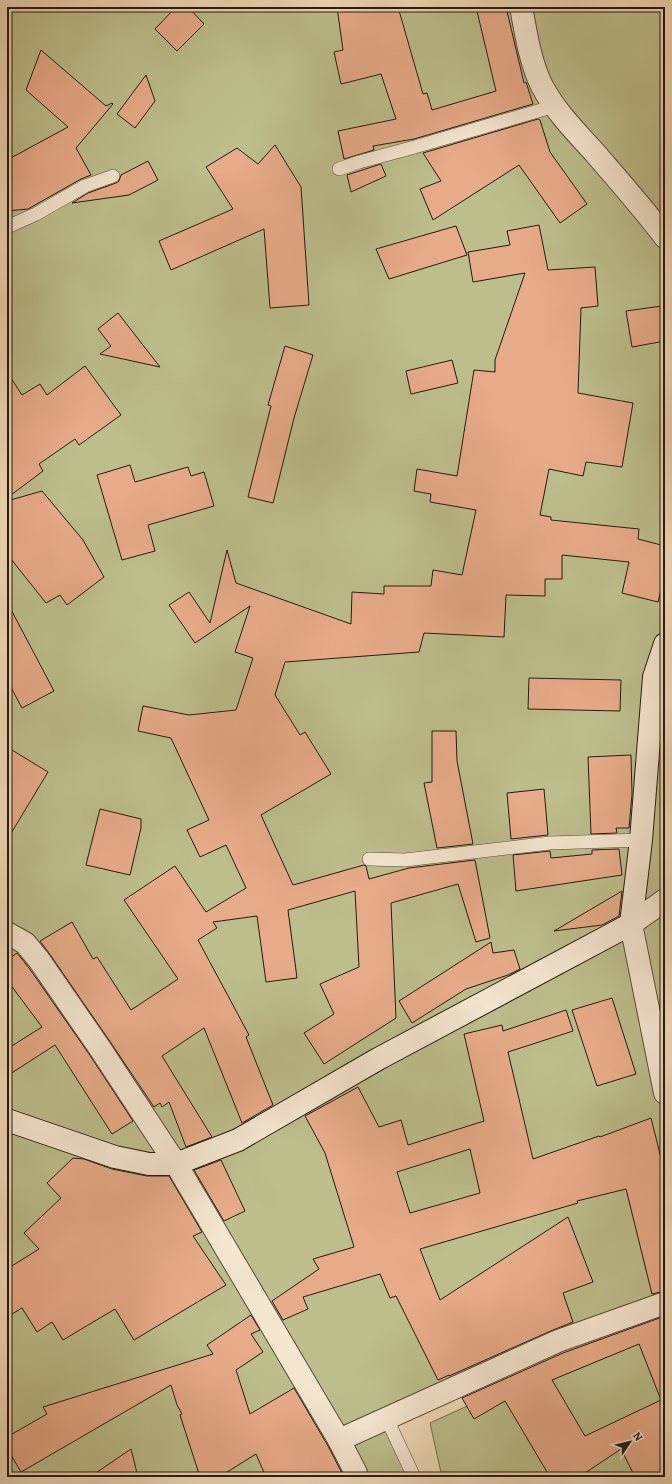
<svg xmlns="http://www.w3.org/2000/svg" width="672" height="1484" font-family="Alegreya,serif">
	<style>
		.green { fill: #bdbe8c; stroke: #706c4e }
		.building { fill: #e8ab89; stroke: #241a10; fill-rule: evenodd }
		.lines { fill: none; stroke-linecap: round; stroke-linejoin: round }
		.lane-casing { stroke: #574a3a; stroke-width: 14 }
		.street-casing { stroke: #574a3a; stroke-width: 24 }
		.secondary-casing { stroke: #241a10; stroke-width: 24 }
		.lane { stroke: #f5e6d0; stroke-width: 13 }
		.street { stroke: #f5e6d0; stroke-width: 22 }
		.secondary { stroke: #f5e6d0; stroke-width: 22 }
	</style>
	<rect width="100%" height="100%" fill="#f0d9b7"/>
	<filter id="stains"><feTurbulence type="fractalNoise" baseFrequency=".005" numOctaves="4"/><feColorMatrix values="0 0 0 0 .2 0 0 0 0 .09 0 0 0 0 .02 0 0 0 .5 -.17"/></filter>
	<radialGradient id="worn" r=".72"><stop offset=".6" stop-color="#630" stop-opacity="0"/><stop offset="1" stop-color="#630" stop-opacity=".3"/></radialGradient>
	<g class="green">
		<path d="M7,7H665V1299L389,1411L420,1477H7Z"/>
		<path d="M648,1332L665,1344V1477H442L430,1423L533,1376Z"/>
	</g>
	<g class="building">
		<path d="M176,7H188L204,24L177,51L155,29Z"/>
		<path d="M337,7H398L423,94L427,93L432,110L496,91L476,7H506L524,83L526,82L533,104L414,139L373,146L374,150L344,159L338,131L396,119L381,74L341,84L334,52L343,50Z"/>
		<path d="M41,50L106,106L112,103L113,104L76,148L91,175L81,179L28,209L7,211V160L68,127L26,90Z"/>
		<path d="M146,75L155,101L135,128L117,114Z"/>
		<path d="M538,119L540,120L550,152L587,204L560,223L519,165L433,220L420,189L441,181L423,153Z"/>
		<path d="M275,145L301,187L309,305L270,308L264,229L171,270L159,241L233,209L206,167L237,148L258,164Z"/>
		<path d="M148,161L158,180L129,195L72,203L88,193L116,183L119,181L121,175Z"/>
		<path d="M381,164L386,176L351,192L347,175Z"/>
		<path d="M539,225L548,270L595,267L598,306L581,308L578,393L633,403L622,467L586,462L583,476L549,469L540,515L551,517V520L639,529L638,539L665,546V574L658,602L622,593L629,562L562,555V579H545V596L506,595L504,637L424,633L419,652L285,662L275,695L300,735L305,732L331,774L261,815L293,885L364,865L366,866L369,879L409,868L475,860L490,938L476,942L458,884L391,903L396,1018L324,1064L304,1033L334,1014L320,984L359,967L355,891L288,910L297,978L266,982L257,916L213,922L217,928L198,940L249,1035L246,1037L273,1105L242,1123L204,1028L162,1056L212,1137L186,1147L169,1102L162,1107L160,1103L154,1107L109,1040L49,953L40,941L72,922L93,959L97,957L131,1010L178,979L124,900L175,866L206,912L246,888L226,845L200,857L187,830L209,820L171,738L138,731L143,706L189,715L236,710L253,658L235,652L250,606L195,643L169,605L189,592L210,623L227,550L236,583L351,624L352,592L384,594V586H431L433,570L462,575L476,510L430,502L431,494L414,491L417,469L457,476L474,370L495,372V360L525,273L473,282L468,252L510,245L507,231Z"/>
		<path d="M456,226L467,255L389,279L376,249Z"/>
		<path d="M662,306L665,323V341L632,347L626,311Z"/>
		<path d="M118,313L160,367L100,354L111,346L98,329Z"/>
		<path d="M285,346L313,355L294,418L273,503L248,497L271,406L268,405Z"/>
		<path d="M452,360L458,383L411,394L406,371Z"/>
		<path d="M85,366L121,415L79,445L75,439L39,464L43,471L7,498V372L22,395L40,384L47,395Z"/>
		<path d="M130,465L135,482L188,467L191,476L204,472L214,506L148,525L155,551L122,560L97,475Z"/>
		<path d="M42,491L83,540L104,577L67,605L60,595L46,603L7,554V501Z"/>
		<path d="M7,602L54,691L22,708L7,680Z"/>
		<path d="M529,678L621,680L620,711L528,709Z"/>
		<path d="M432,731H456L457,761L473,844L437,848L424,783L432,782Z"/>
		<path d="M7,747L48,772L7,840Z"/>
		<path d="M631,755L632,794L629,828H616L617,833L591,834L588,757Z"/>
		<path d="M544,789L548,835L511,839L507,793Z"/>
		<path d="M100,809L141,819V828L130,875L86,865Z"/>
		<path d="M619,849L622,875L516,891L513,855L550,851L551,858L592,854V850Z"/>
		<path d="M622,891L619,916L602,925L554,931Z"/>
		<path d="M491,942L493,953L514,950L520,969L508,975L466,989L412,1023L399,1001Z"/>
		<path d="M17,953L29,968L89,1054L133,1121L112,1134L55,1045L7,1076V1049L42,1027L7,980V960Z"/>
		<path d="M612,998L636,1074L597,1086L572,1010Z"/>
		<path d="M566,1010L573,1031L508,1052L533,1159L599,1136L600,1137L651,1118L665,1174V1291L652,1294L626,1189L577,1201L578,1203L420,1249L440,1300L568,1217L593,1282L563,1293L573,1322L553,1330L449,1376V1375L438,1380L396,1296L390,1298L380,1274L303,1297L308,1309L283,1320L272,1301L319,1269L313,1259L354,1247L325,1153L305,1116L358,1087L379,1127L401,1120L408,1145L484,1121L464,1034L502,1025L503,1031ZM470,1149L480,1193L410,1213L397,1172Z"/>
		<path d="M73,1158L84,1159L112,1169L147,1176H169L202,1232L193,1236L226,1285L134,1340L115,1309L63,1340L52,1322L37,1332L22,1308L7,1317V1269L39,1249L24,1233L61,1198L47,1183Z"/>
		<path d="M221,1160L245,1211L224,1221L194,1170Z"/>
		<path d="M251,1315L260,1330L251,1334L263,1352L236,1370L250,1414L294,1388L328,1446L344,1477H266L256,1454L219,1477H200L180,1415L182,1414L177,1405L171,1385L21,1472L7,1448V1437L47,1414L43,1407L213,1354L207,1345Z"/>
		<path d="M665,1316V1477H635L621,1449L579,1477H550L505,1401L474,1419L462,1398L563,1353ZM639,1344L661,1400L585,1436L552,1380Z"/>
		<path d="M131,1449L138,1477H90Z"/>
	</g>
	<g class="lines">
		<g class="lane-casing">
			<g id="lane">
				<path d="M339,169L359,162L411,148L555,106"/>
				<path d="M7,227L36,214L85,186L113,176"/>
				<path d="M369,859L405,860L550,843L641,840"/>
				<path d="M387,1419L414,1477"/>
			</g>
		</g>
		<g class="street-casing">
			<g id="street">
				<path d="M521,7C526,33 530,62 542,86C555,111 576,132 595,153C619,181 643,208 665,237"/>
				<path d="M665,900L631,924L665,1093"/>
				<path d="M7,933L25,943L39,960L99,1047L176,1164L339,1440L356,1473V1477"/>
				<path d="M339,1440L558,1341L665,1303"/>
			</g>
		</g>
		<g class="secondary-casing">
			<path id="secondary" d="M7,1120L115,1157L149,1164H176L238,1140L378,1059L631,924L641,840L654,677L665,644"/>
		</g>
		<use href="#lane" class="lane"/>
		<use href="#street" class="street"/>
		<use href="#secondary" class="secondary"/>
	</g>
	<rect width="672" height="1484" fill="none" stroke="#f0d9b7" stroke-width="24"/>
	<rect x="8" y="8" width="656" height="1468" fill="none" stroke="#241a10" stroke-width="2"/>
	<rect x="12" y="12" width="648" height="1460" fill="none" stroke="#241a10"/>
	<g transform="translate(630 1442) rotate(55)" stroke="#f5e6d0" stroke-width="3" paint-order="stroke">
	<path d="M0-3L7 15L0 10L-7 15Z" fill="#241a10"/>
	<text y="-6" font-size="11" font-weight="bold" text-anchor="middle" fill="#241a10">N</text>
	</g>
	<rect width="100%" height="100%" filter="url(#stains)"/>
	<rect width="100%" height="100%" fill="url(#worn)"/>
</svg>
